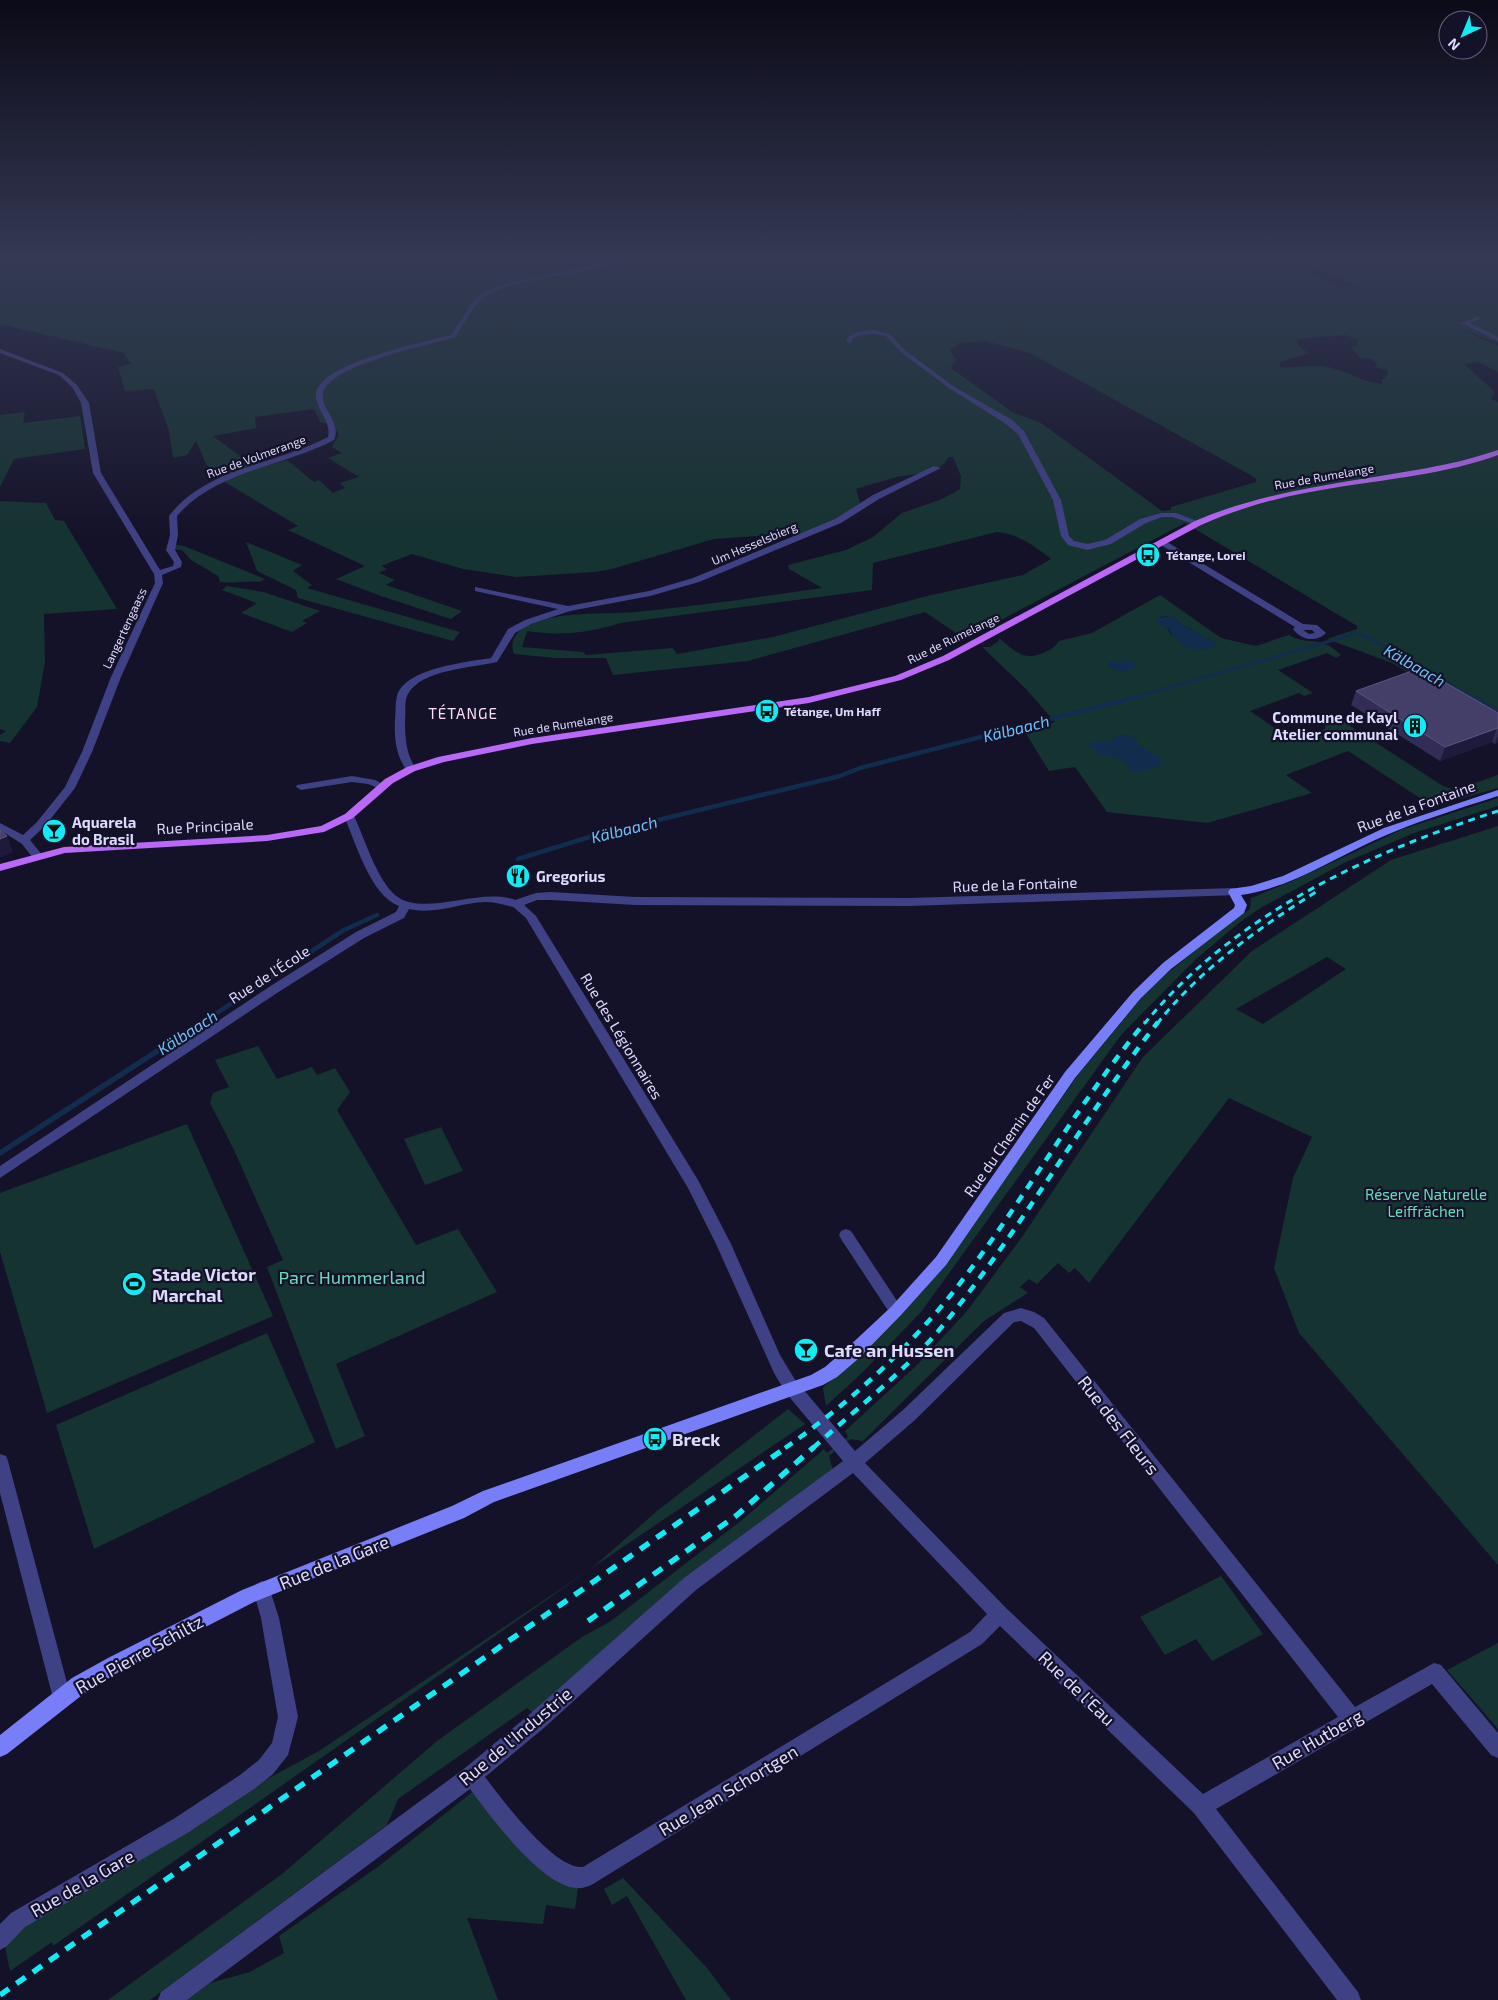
<svg xmlns="http://www.w3.org/2000/svg" width="1498" height="2000" font-family="'Exo 2',sans-serif">
	<style>
		.green { fill: #153330; fill-rule: evenodd }
		.water { fill: #122c4d }
		.lines { fill: none; stroke-linecap: round; stroke-linejoin: round }
		.stream-far2 { stroke: #122c4d; stroke-width: 3 }
		.stream-far1 { stroke: #122c4d; stroke-width: 4.5 }
		.stream { stroke: #122c4d; stroke-width: 5.5 }
		.minor { fill: #3f4185; fill-rule: evenodd }
		.tertiary { fill: #3f4185; fill-rule: evenodd }
		.secondary { fill: #787df8; fill-rule: evenodd }
		.primary { fill: #b968f7; fill-rule: evenodd }
		.rail-far2 { stroke: #12ebf3; stroke-width: 3; stroke-dasharray: 7 5.5; stroke-linecap: butt }
		.rail-far1 { stroke: #12ebf3; stroke-width: 4.5; stroke-dasharray: 9 8; stroke-linecap: butt }
		.rail { stroke: #12ebf3; stroke-width: 5.5; stroke-dasharray: 11 9; stroke-linecap: butt }
		.wall { fill: #322c56 }
		.shaded-wall { fill: #1e1a3c }
		.building { fill: #443f68; stroke: #5c577f }
		.labels { text-anchor: middle; dominant-baseline: central; stroke-width: 4.5; stroke-linejoin: round; paint-order: stroke }
		.far-street-label { font-size: 12px; fill: #dddbfd; stroke: #141229 }
		.far-poi-label { font-size: 12px; font-weight: bold; fill: #dddbfd; stroke: #141229; text-anchor: start }
		.far-quarter-label { font-size: 15px; letter-spacing: 1px; fill: #fdddf4; stroke: #141229 }
		.poi-label { font-size: 15px; font-weight: bold; fill: #dddbfd; stroke: #141229; text-anchor: start }
		.street-label { font-size: 15px; fill: #dddbfd; stroke: #141229 }
		.park-label { font-size: 15px; fill: #6adbb7; stroke: #141229 }
		.water-label { font-size: 16px; font-style: italic; fill: #6fc1f8; stroke: #141229 }
		.near-poi-label { font-size: 18px; font-weight: bold; fill: #dddbfd; stroke: #141229; text-anchor: start }
		.near-park-label { font-size: 18px; fill: #6adbb7; stroke: #141229 }
		.near-street-label { font-size: 18px; fill: #dddbfd; stroke: #141229 }
	</style>
	<rect width="100%" height="100%" fill="#141229"/>
	<g class="green">
		<path d="M0,256H1498V343L1459,328L1498,346V372L1479,362L1464,364L1495,392L1491,399L1498,402V726L1392,663L1327,639L1357,629V626L1185,523L965,639L925,612L748,661L613,675L606,658H555L514,654C509,641 516,632 527,626C560,610 601,615 636,612C698,606 760,597 822,588L789,569L788,565L846,550L873,537L902,513L942,499L960,489L961,476L953,457H949C937,476 916,473 897,477C883,481 869,485 856,489L861,506L813,532L714,539L612,569L595,572L516,577L463,569L412,554L381,566L387,569L379,573L395,580L386,585L462,611L451,619L381,596L336,579L365,566L288,530L298,526L215,476L206,464L196,441L187,455L173,458L169,431L154,389L125,391L118,367L131,364L124,353L0,324ZM1314,268L1358,286V287L1336,288L1306,269ZM1345,335L1358,340L1356,346L1351,347L1360,358H1369L1378,364L1375,367L1387,370L1388,374L1382,380V384C1361,382 1343,368 1321,366C1307,365 1294,369 1281,367L1279,363L1308,353L1298,345L1296,339ZM985,341L1030,353L1256,478V482L1171,507V510L1162,511L1041,423L1012,412L951,368L956,360L950,350L959,343ZM314,409L320,422L332,425L339,434L332,447L342,453L328,458L359,477L340,483L345,488L333,493L319,480L314,482L287,460L256,468L213,436L256,428L255,417ZM997,532C1016,533 1037,547 1051,559L1023,575L927,596L773,637L677,654L673,648L586,655L583,652L522,647L527,631C558,636 590,633 620,623L872,590L873,563Z"/>
		<path d="M25,412L23,423L80,416L85,449L14,459L0,487V415Z"/>
		<path d="M0,501L46,503L55,520L64,521L117,609L44,614L45,662L37,707L10,743L0,741V735L6,731L0,729Z"/>
		<path d="M246,542L302,565L293,571L312,585L307,588L460,632L453,641L298,598L296,590L257,571Z"/>
		<path d="M171,544L184,546L265,579L260,582C247,580 234,584 220,582L218,576L191,560L182,550L169,549Z"/>
		<path d="M227,586L263,592L320,611L302,621L307,623L292,632L241,613L257,603L222,590Z"/>
		<path d="M1160,595L1221,638L1256,646L1289,635C1306,646 1320,634 1341,655L1336,658L1327,653L1278,670L1313,693L1304,696L1299,693L1250,711L1294,741L1325,729V725L1341,720L1443,786L1455,790L1498,775V788L1442,804L1438,799L1429,804L1348,751L1286,775L1312,793L1207,823L1107,812L1075,767L1049,771L1025,732L1055,722L1025,688L982,647H990L999,641V638C1013,649 1022,661 1040,654C1049,651 1053,649 1059,641L1092,633ZM1167,616L1175,618L1182,625L1217,644L1172,636L1160,617Z"/>
		<path d="M1498,798V806L1414,833L1346,862L1262,907L1239,923L1196,959L1121,1035L921,1312L865,1370L826,1406L823,1388L950,1257L1078,1075L1149,989L1219,930L1250,909L1251,898L1297,879L1403,829Z"/>
		<path d="M1498,826V1565L1299,1333L1274,1268L1293,1178L1312,1137L1229,1098L1089,1283L1075,1268L1069,1273L1058,1263L1037,1284L1029,1279L1020,1287L1028,1293L984,1321L863,1441L850,1439L829,1456L833,1470L533,1713L527,1708L398,1799L387,1825L150,2000H108L282,1874L437,1741L582,1637L611,1621L742,1520L824,1449L827,1453L848,1437L845,1431L917,1365L967,1311L1022,1237L1143,1057L1252,951L1391,860ZM1327,957L1346,969L1263,1024L1236,1009Z"/>
		<path d="M258,1046L277,1079L312,1067L317,1075L335,1068L350,1092L337,1110L416,1245L458,1229L497,1292L336,1364L365,1436L336,1449L267,1267L283,1260L234,1150L210,1103L213,1093L229,1087L215,1060Z"/>
		<path d="M187,1124L273,1316L47,1413L0,1252V1193Z"/>
		<path d="M441,1127L463,1171L425,1185L404,1139Z"/>
		<path d="M267,1333L315,1442L94,1549L56,1425Z"/>
		<path d="M788,1409L805,1424L592,1568L53,1946L52,1942L10,1971L3,1937L182,1825L319,1751L592,1568L657,1511Z"/>
		<path d="M1221,1576L1263,1634L1212,1661L1196,1639L1165,1655L1140,1617Z"/>
		<path d="M1498,1643V1729L1447,1670Z"/>
		<path d="M480,1786L573,1878L578,1889L575,1909L546,1905L543,1924L467,1918L498,2000H187L210,1983L250,1972L284,1953L279,1936L379,1866Z"/>
		<path d="M623,1878L707,1968L731,2000H686L627,1896L612,1905L604,1889Z"/>
	</g>
	<g class="water">
		<path d="M1168,616L1175,618L1182,625L1218,644C1205,652 1192,653 1180,643L1179,639L1172,636L1169,629L1158,625L1155,619Z"/>
		<path d="M1127,660L1133,661L1136,666C1126,673 1116,673 1107,665L1109,661L1121,662Z"/>
		<path d="M1124,734L1138,740L1137,744L1162,759L1158,768L1146,769L1142,773L1130,771L1127,764L1120,759L1096,754V750L1086,746L1097,741L1112,742L1113,738Z"/>
	</g>
	<g class="lines">
		<path class="stream-far2" d="M1132,698L1355,634L1364,635L1474,698"/>
		<g class="stream-far1">
			<path d="M1472,697L1498,712"/>
			<path d="M518,859L596,835L840,776L860,768L1137,697"/>
			<path d="M200,1024L344,930L377,915"/>
		</g>
		<path class="stream" d="M0,1153L202,1022"/>
		<g class="minor">
			<path d="M624,256H633C596,279 504,274 479,302C470,312 463,326 455,337C430,345 329,365 323,393C320,410 342,421 334,440C283,467 216,470 177,516L178,535L175,550L182,562L181,567L162,575L163,583L121,677L92,752L75,788L45,826L30,840L43,856L41,858H33L22,844L0,830V823L23,835L37,822L65,787L82,752L111,677L155,583L154,574L93,473L81,403L72,387L59,375L0,353V349L63,373L77,385L89,403L101,473L160,570L173,566L174,562L166,550L170,535L169,516C206,467 276,465 328,437C332,420 314,409 316,393C322,362 423,343 451,335L475,299L488,290L515,281L591,266Z"/>
			<path d="M1477,317L1482,318L1470,323L1498,337V341L1461,323Z"/>
			<path d="M874,330L890,334L906,351L953,386L1012,420L1024,431L1061,500L1069,536L1074,541L1087,544L1105,540L1140,519L1161,513H1176L1202,523L1198,525L1172,517H1162L1146,523L1111,544L1087,550L1068,545L1061,536L1053,500L1018,434L1006,424L949,388L902,353L886,336L874,334L860,335L853,339L851,343L846,342L848,337L857,332Z"/>
			<path d="M934,466L941,468L879,499L841,523L699,582L650,596L570,611L531,624L515,633L497,662C472,668 422,669 408,694C404,700 406,713 405,721C405,738 406,754 416,769L411,772L407,771C396,755 394,739 395,719C396,712 395,703 397,696C405,668 467,662 491,658L508,629L525,620L558,609L475,591V587L568,606L649,591L693,578L835,519L873,495Z"/>
			<path d="M1162,539L1303,624L1317,625L1326,633C1316,643 1301,640 1293,629L1295,627L1159,544V540ZM1303,630H1312L1315,633L1309,634Z"/>
			<path d="M352,776L375,780L386,786L381,789L368,784L352,782L301,790L296,787L297,785Z"/>
			<path d="M349,813L354,816C365,839 376,878 395,895C421,917 474,890 508,898C513,899 518,900 522,904L516,908C505,905 496,902 485,902C459,903 435,915 409,909L404,918L364,938L277,993L0,1178V1166L269,987L356,932L396,912L399,906C370,895 356,843 344,816Z"/>
			<path d="M846,1229L851,1231L901,1307L904,1311L901,1315L896,1317L891,1315L841,1239L839,1235L841,1231Z"/>
			<path d="M1021,1308L1034,1312L1044,1318L1355,1707L1434,1663L1441,1665L1498,1733V1758L1491,1755L1432,1684L1216,1809L1358,1992L1361,2000H1337L1194,1813L1000,1626L982,1644L593,1884C587,1887 581,1889 575,1888C540,1884 490,1816 470,1789L187,2000H158L161,1992L465,1768L531,1713L684,1578L843,1461L786,1393L784,1388L786,1383L792,1381L798,1383L855,1451L903,1410L1004,1313ZM1021,1321L1034,1328L1338,1717L1203,1794L1006,1608L865,1463L915,1420L1014,1322ZM853,1473L987,1614L970,1632L583,1867C554,1870 502,1799 485,1777L545,1727L696,1590Z"/>
			<path d="M0,1454L6,1456L8,1461L71,1698L69,1705L62,1707L55,1705L53,1698L0,1493Z"/>
			<path d="M262,1581L268,1584L279,1618L298,1717L288,1755L273,1774L254,1789L189,1832L25,1927L7,1946L0,1950V1924L11,1913L175,1818L240,1775L259,1760L272,1743L278,1717L261,1618L253,1590L256,1584Z"/>
		</g>
		<path class="tertiary" d="M1234,888L1240,892L1238,895L909,906L635,905L551,900H537L524,905L536,916L698,1180L731,1244L780,1355L800,1388L798,1393L792,1395L786,1393L774,1373L716,1244L688,1188L526,918L510,904L512,901L536,893L551,892L635,897L909,898Z"/>
		<path class="secondary" d="M1498,790V796C1457,809 1415,822 1375,840C1331,860 1290,888 1241,895L1247,905L1244,913L1171,969L1141,998L1075,1078L946,1265L901,1315L858,1359L837,1377L823,1385L494,1502L464,1518L254,1602L122,1670L86,1692L7,1754L0,1757V1735L72,1678L108,1658L242,1590L452,1506L483,1491L811,1375L825,1367L846,1349L891,1307L936,1257L1065,1072L1133,992L1163,963L1234,908L1235,905L1228,892L1230,889L1251,886L1283,876L1384,828Z"/>
		<path class="primary" d="M1498,450V455C1446,474 1388,479 1333,488C1287,495 1244,506 1201,525L949,660L901,680L809,703L532,744L444,762L415,771L393,783L353,818L324,832L267,841L65,853L0,871V864L64,847L267,835L321,826L345,814L385,779L407,767L438,757L532,738L809,697L895,676L943,656L1195,521C1276,486 1362,482 1447,464C1464,461 1481,455 1498,450Z"/>
		<g class="rail-far2">
			<path d="M1144,1024C1235,914 1365,854 1498,811"/>
			<path d="M1157,1024C1198,971 1260,927 1316,892"/>
		</g>
		<g class="rail-far1">
			<path d="M785,1448C847,1405 907,1350 954,1291C1022,1204 1075,1107 1145,1022"/>
			<path d="M813,1448C856,1409 903,1373 940,1329C1020,1232 1081,1121 1158,1022"/>
		</g>
		<g class="rail">
			<path d="M588,1621L737,1515L814,1447"/>
			<path d="M0,1995L787,1447"/>
		</g>
	</g>
	<path class="wall" d="M1356,691L1498,713V742L1495,744L1492,742L1440,761L1351,705Z"/>
	<g class="shaded-wall">
		<path d="M1497,728L1492,742L1440,761L1445,747Z"/>
		<path d="M1498,735V742L1495,744Z"/>
		<path d="M7,836L13,852L0,858V839Z"/>
	</g>
	<g class="building">
		<path d="M1420,668L1498,713V728L1445,747L1356,691Z"/>
		<path d="M0,830L7,836L0,839Z"/>
	</g>
	<linearGradient id="sky" x2="0" y2="1"><stop stop-color="#0b0a17"/><stop offset="0.48" stop-color="#343954"/><stop offset="1" stop-color="#343954" stop-opacity="0"/></linearGradient>
	<rect width="1498" height="536" fill="url(#sky)"/>
	<defs>
		<g id="bus-disc" transform="scale(1.25)"><circle r="9.5" fill="#12ebf3" stroke="#141229"/><path d="M-5-6H5V4H4V6H2V4H-2V6H-4V4H-5ZM-3.5-4V0h7V-4ZM-3.5 1.2v1.5H-2V1.2ZM2 1.2v1.5H3.5V1.2Z" fill="#111"/></g>
		<g id="building-disc" transform="scale(1.25)"><circle r="9.5" fill="#12ebf3" stroke="#141229"/><path d="M-4-6H4V6H1V3H-1V6H-4ZM-2.5-4.3h1.7v1.8h-1.7ZM.8-4.3h1.7v1.8H.8ZM-2.5-1h1.7V.8h-1.7ZM.8-1h1.7V.8H.8Z" fill="#111"/></g>
		<g id="bar-disc" transform="scale(1.25)"><circle r="9.5" fill="#12ebf3" stroke="#141229"/><path d="M-6-5H6L.8 .8V4.5H3.5V6h-7V4.5H-.8V.8Z" fill="#111"/></g>
		<g id="restaurant-disc" transform="scale(1.25)"><circle r="9.5" fill="#12ebf3" stroke="#141229"/><path d="M-5-6h1v4h1v-4h1v4h1v-4h1v5L-1.5 .5V6h-2V.5L-5-1ZM5-6V6H3V1.5H1.5Q1.5-4 5-6Z" fill="#111"/></g>
		<g id="stadium-disc" transform="scale(1.25)"><circle r="9.5" fill="#12ebf3" stroke="#141229"/><path d="M0-5a6.5 5 0 1 0 0 10a6.5 5 0 1 0 0-10ZM-3.5-1.8h7v3.6h-7Z" fill="#111"/></g>
	</defs>
	<g fill-rule="evenodd">
		<use href="#bus-disc" x="1148" y="555"/>
		<use href="#bus-disc" x="767" y="711"/>
		<use href="#building-disc" x="1415" y="726"/>
		<use href="#bar-disc" x="54" y="831"/>
		<use href="#restaurant-disc" x="518" y="876"/>
		<use href="#stadium-disc" x="134" y="1284"/>
		<use href="#bar-disc" x="806" y="1350"/>
		<use href="#bus-disc" x="655" y="1439"/>
	</g>
	<g class="labels">
		<g class="far-street-label">
			<text transform="translate(256 456) rotate(-20)">Rue de Volmerange</text>
			<text transform="translate(1324 476) rotate(-10)">Rue de Rumelange</text>
			<text transform="translate(754 543) rotate(-23)">Um Hesselsbierg</text>
			<text transform="translate(124 628) rotate(-65)">Langertengaass</text>
			<text transform="translate(953 638) rotate(-26)">Rue de Rumelange</text>
			<text transform="translate(563 724) rotate(-9)">Rue de Rumelange</text>
		</g>
		<g class="far-poi-label">
			<text x="1166" y="555">Tétange, Lorei</text>
			<text x="784" y="711">Tétange, Um Haff</text>
		</g>
		<g class="far-quarter-label">
			<text x="463" y="713">TÉTANGE</text>
		</g>
		<g class="poi-label">
			<text x="1398" y="717" text-anchor="end">Commune de Kayl<tspan x="1398" dy="17">Atelier communal</tspan></text>
			<text x="72" y="822">Aquarela<tspan x="72" dy="17">do Brasil</tspan></text>
			<text x="536" y="876">Gregorius</text>
		</g>
		<g class="street-label">
			<text transform="translate(1416 806) rotate(-20)">Rue de la Fontaine</text>
			<text transform="translate(205 826) rotate(-3)">Rue Principale</text>
			<text transform="translate(1015 884) rotate(-2)">Rue de la Fontaine</text>
			<text transform="translate(269 974) rotate(-33)">Rue de l'École</text>
			<text transform="translate(622 1036) rotate(59)">Rue des Légionnaires</text>
			<text transform="translate(1009 1135) rotate(-55)">Rue du Chemin de Fer</text>
		</g>
		<g class="park-label">
			<text x="1426" y="1194">Réserve Naturelle<tspan x="1426" dy="17">Leiffrächen</tspan></text>
		</g>
		<g class="water-label">
			<text transform="translate(1415 665) rotate(30)">Kälbaach</text>
			<text transform="translate(1016 728) rotate(-14)">Kälbaach</text>
			<text transform="translate(624 829) rotate(-14)">Kälbaach</text>
			<text transform="translate(187 1032) rotate(-33)">Kälbaach</text>
		</g>
		<g class="near-poi-label">
			<text x="152" y="1274">Stade Victor<tspan x="152" dy="21">Marchal</tspan></text>
			<text x="824" y="1350">Cafe an Hussen</text>
			<text x="672" y="1439">Breck</text>
		</g>
		<g class="near-park-label">
			<text x="352" y="1277">Parc Hummerland</text>
		</g>
		<g class="near-street-label">
			<text transform="translate(1119 1425) rotate(52)">Rue des Fleurs</text>
			<text transform="translate(334 1562) rotate(-22)">Rue de la Gare</text>
			<text transform="translate(139 1654) rotate(-29)">Rue Pierre Schiltz</text>
			<text transform="translate(1077 1688) rotate(44)">Rue de l'Eau</text>
			<text transform="translate(515 1736) rotate(-40)">Rue de l'Industrie</text>
			<text transform="translate(1317 1739) rotate(-30)">Rue Hutberg</text>
			<text transform="translate(728 1790) rotate(-31)">Rue Jean Schortgen</text>
			<text transform="translate(82 1883) rotate(-30)">Rue de la Gare</text>
		</g>
	</g>
	<g transform="translate(1463 35) rotate(224)"><circle r="24" fill="#141229" stroke="#64627e"/>
	<path d="M0-4L9 19L0 12L-9 19Z" fill="#12ebf3"/>
	<text y="-8" font-size="14" font-weight="bold" text-anchor="middle" fill="#dddbfd">N</text>
	</g>
</svg>
